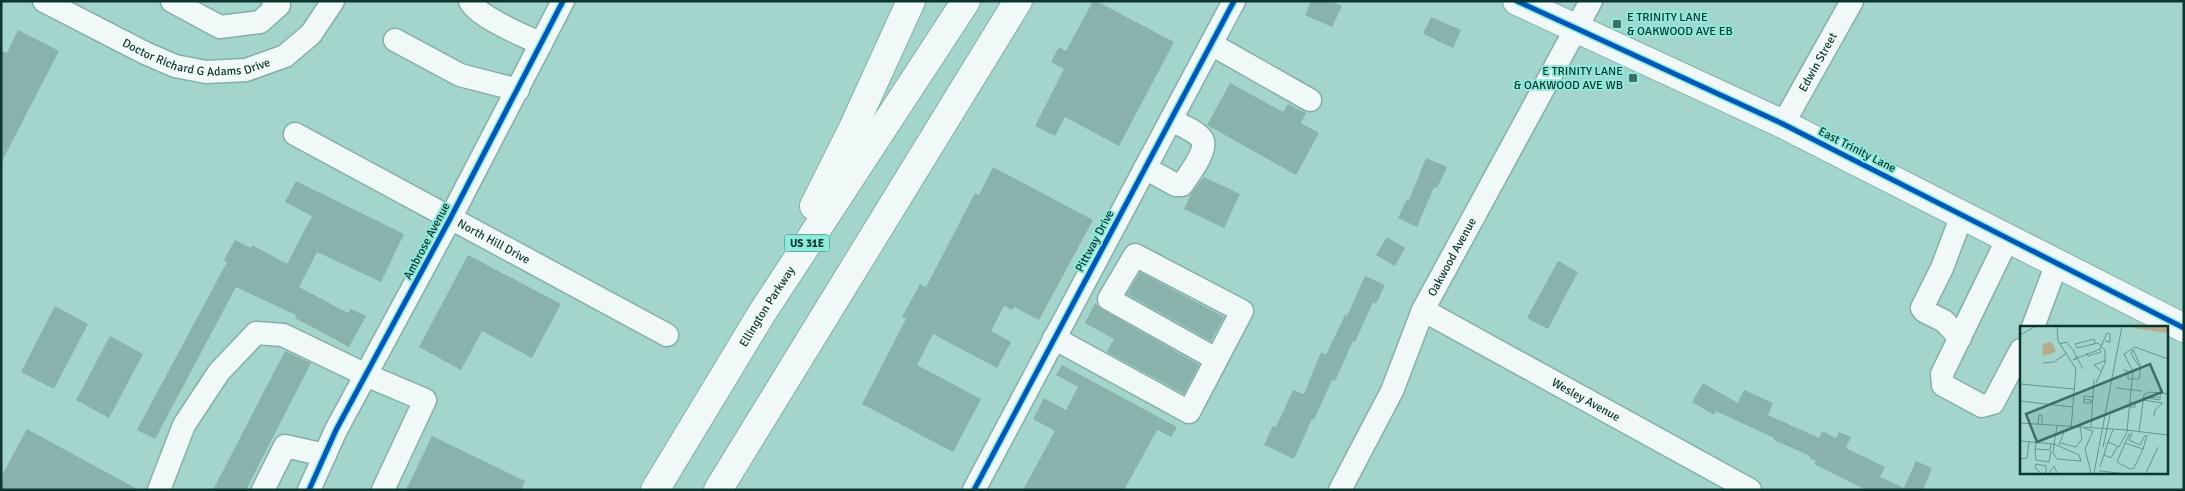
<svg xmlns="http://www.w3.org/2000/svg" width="2185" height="491" font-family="Signika,sans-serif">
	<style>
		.building { fill: #8ab2ac }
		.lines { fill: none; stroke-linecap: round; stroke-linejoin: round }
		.minor-casing { stroke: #86afa9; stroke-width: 25 }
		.major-casing { stroke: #86afa9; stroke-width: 30 }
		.highway-casing { stroke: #86afa9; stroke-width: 30 }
		.minor { stroke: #f1f9f8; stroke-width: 22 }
		.major { stroke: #f1f9f8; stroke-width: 28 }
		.highway { stroke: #f1f9f8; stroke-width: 28 }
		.cycleway-casing { stroke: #8eeadb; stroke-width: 8 }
		.cycleway { stroke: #0057b8; stroke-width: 5 }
		.poi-dot { fill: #416d67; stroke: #8eeadb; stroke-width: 2 }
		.labels { text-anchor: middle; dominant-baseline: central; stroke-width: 4; stroke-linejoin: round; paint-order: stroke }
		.shield { fill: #8eeadb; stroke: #336b63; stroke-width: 1 }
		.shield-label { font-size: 11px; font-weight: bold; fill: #0c3530 }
		.poi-label { font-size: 12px; fill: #0c3530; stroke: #8eeadb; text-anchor: start }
		.street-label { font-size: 12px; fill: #0c3530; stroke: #8eeadb }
		.inset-road { fill: none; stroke: #67958e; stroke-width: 1 }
		.view { fill: #416d67; fill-opacity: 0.15; stroke: #416d67; stroke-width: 2.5 }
		.inset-edge { fill: none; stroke: #0c3530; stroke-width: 2.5 }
	</style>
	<rect width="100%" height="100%" fill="#a3d5cd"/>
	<g class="building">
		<path d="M1093,1H1096L1174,42L1119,146L1065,117L1055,136L1035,126L1064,69L1051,62L1059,47L1066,51Z"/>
		<path d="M1311,1H1330L1342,6L1332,27L1305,15Z"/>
		<path d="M1431,17L1461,30L1453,48L1423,34Z"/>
		<path d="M18,30L59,51L1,163V50L7,53Z"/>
		<path d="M1230,83L1283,112L1288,104L1306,113L1301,123L1319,133L1296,175L1207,125Z"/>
		<path d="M1426,158L1447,167L1437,188L1434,187L1417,227L1398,218L1407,199L1409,200Z"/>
		<path d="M993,167L1093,220L1039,320L1014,307L1012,310L1004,306L991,331L1011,342L997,368L933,334L917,365L981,399L953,452L862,404L906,319L902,317L920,284L926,287L975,193L979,195Z"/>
		<path d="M1204,177L1240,194L1224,228L1184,209L1191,194Z"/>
		<path d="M296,181L404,234L381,282L317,252L299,287L348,313L351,309L366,316L349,347L295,318L296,315L236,287L155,439L137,430L227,262L224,260L235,240L251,248L252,245L287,264L312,216L285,202Z"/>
		<path d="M1387,237L1405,248L1395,266L1376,255Z"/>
		<path d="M468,255L561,304L532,358L482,331L461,370L419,347Z"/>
		<path d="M1558,261L1578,272L1548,329L1527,318Z"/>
		<path d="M1140,272L1224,317L1211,341L1127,294Z"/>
		<path d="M1365,276L1385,285L1376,304L1373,302L1355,342L1353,341L1335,381L1332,380L1314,420L1312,419L1294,459L1264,445L1273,426L1276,427L1293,390L1304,394L1321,352L1326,355L1345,315L1347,316Z"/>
		<path d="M1095,303L1103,310L1199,365L1184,394L1107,352L1114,339L1085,323Z"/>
		<path d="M55,306L88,324L54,389L21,372Z"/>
		<path d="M110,336L143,354L109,418L76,400Z"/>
		<path d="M285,351L311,363L246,490H213Z"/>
		<path d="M1062,365L1177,427L1171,437L1157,430L1124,490H1023L1055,431L1033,419L1044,398L1066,410L1078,387L1056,375Z"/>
		<path d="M1703,383L1738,403L1744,390L1773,403L1768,415L1819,438L1822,431L1836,438L1839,432L1851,437L1846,448L1885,467L1880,477L1904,488L1916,461L1932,468L1923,490H1866L1814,464L1816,461L1809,458L1810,456L1774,440V438L1716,411L1714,415L1692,402Z"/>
		<path d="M27,429L139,490H1V477Z"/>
		<path d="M432,436L525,481L521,490H406Z"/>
	</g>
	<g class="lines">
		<g class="minor-casing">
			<g id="minor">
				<path id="s1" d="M44,1L145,53L175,66L206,72L246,70L285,56L311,34L333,1"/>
				<path d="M172,1L220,27L260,22L279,5L273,1"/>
				<path d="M470,1C479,18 523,35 541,44"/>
				<path d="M395,40L460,75L518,90"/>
				<path d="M1211,44L1310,100"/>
				<path id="s2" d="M1783,124L1852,1"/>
				<path id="s3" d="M295,134L667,335"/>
				<path d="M1145,168L1176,185H1182C1188,176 1209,149 1202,139C1195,130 1180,125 1171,120"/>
				<path d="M2008,238L1942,374L1943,385L1982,406L1993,403L2021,350"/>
				<path id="s4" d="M1423,310L1750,490"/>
				<path d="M2033,327L2057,263"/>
				<path d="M1054,338L1189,412L1242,311L1135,255L1109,299L1216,359"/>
				<path d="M1960,338L1944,321L1924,311L1922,308L1942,268L1962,215"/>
				<path d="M159,490L184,425L219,372L256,333L283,335L366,375L425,400L383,490"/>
				<path d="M263,490L285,446L325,455"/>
				<path d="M309,490L336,430L451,217L563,1"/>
				<path d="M974,490L1234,1"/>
				<path id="s5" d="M1340,490L1392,391L1423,310L1591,1"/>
			</g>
		</g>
		<g class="major-casing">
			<path id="major" d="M1517,1L1783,124L2184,328"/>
		</g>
		<g class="highway-casing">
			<g id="highway">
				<path d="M814,206L853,128L911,1"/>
				<path id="s6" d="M655,490L762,313L966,1"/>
				<path d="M718,490L1018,1"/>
			</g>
		</g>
		<use href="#minor" class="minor"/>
		<use href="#major" class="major"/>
		<use href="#highway" class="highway"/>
		<g class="cycleway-casing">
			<g id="cycleway">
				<path d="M1517,1L1783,124L2184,328"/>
				<path d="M309,490L336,430L451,217L563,1"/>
				<path d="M974,490L1234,1"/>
			</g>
		</g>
		<use href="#cycleway" class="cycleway"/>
	</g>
	<g class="poi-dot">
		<rect x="1612" y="19" width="10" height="10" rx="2.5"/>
		<rect x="1628" y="73" width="10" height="10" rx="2.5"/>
	</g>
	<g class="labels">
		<rect class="shield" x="784.5" y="234.5" width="45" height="17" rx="4"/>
		<g class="shield-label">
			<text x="807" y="243">US 31E</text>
		</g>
		<g class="poi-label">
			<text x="1627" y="17">E TRINITY LANE<tspan x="1627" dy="14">&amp; OAKWOOD AVE EB</tspan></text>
			<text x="1623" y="71" text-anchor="end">E TRINITY LANE<tspan x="1623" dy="14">&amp; OAKWOOD AVE WB</tspan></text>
		</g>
		<g class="street-label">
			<text stroke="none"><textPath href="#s1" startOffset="166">Doctor Richard G Adams Drive</textPath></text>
			<text stroke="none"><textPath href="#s2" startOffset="71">Edwin Street</textPath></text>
			<text transform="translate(1857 150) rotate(27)">East Trinity Lane</text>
			<text transform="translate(427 241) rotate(-62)">Ambrose Avenue</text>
			<text stroke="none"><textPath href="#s3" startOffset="226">North Hill Drive</textPath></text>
			<text transform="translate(1095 241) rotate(-62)">Pittway Drive</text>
			<text stroke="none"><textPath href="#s5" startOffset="259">Oakwood Avenue</textPath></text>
			<text stroke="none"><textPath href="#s6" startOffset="215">Ellington Parkway</textPath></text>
			<text stroke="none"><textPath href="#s4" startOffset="186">Wesley Avenue</textPath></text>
		</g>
	</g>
	<g transform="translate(2020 326)">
		<rect width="148" height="148" fill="#a3d5cd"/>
		<path d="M113,0H147V7L113,2ZM32,16L36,26L22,30L23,18Z" fill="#b6ac8b"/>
		<path class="inset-road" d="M24,0H47M37,0L38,15L56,43L51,103L44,106L39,119M0,9L16,0M75,17L74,13L55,18L57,22L78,17L85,24V37L76,57M40,18L46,16L53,24L63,43M67,27L68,30L81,26L80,23M58,30L53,34L80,23L87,7L90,8V16L85,15M23,37L34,36L47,27M103,44L108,45V53H119L121,40L118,39L111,28L113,24L120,39M81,45L74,39L86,34M0,58L54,63M96,62L122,65M140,71V74L126,72L140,71L141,67M64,73L71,74V77H64V70L74,71M122,74L143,77L135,84L134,90M0,75L53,81M109,81H115V77L110,76M0,97L107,104M18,98L19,89H22V99M71,101L74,53M64,102L73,105L65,123L71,147M93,104L88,116L99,121L108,104M106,104L148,109M107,104L113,45L104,28L115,21L148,33M119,106L124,69L130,66L148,68M110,107L105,117L123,123L127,109M112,107L109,114L120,119L125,109M0,115L34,118L37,100M16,117L15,123L30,124L31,118M41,117L56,121L62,113L60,101M105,117L97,136L110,143L114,142L123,123M34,118L59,129L61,135L37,133L33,127ZM83,121L90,89M15,123L16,134L29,136L31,125M84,129L91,132L97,121M0,133L7,132L9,116M80,141L88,116M21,147L15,142L16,138L26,140V147M29,147L34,140L37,147M74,147L102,0M79,147L80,145L99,147M126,147L138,121"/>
		<path class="view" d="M130,38L142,66L17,116L6,88Z"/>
		<rect width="148" height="148" class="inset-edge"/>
	</g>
	<rect width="2185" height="491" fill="none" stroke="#0c3530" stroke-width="5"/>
</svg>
